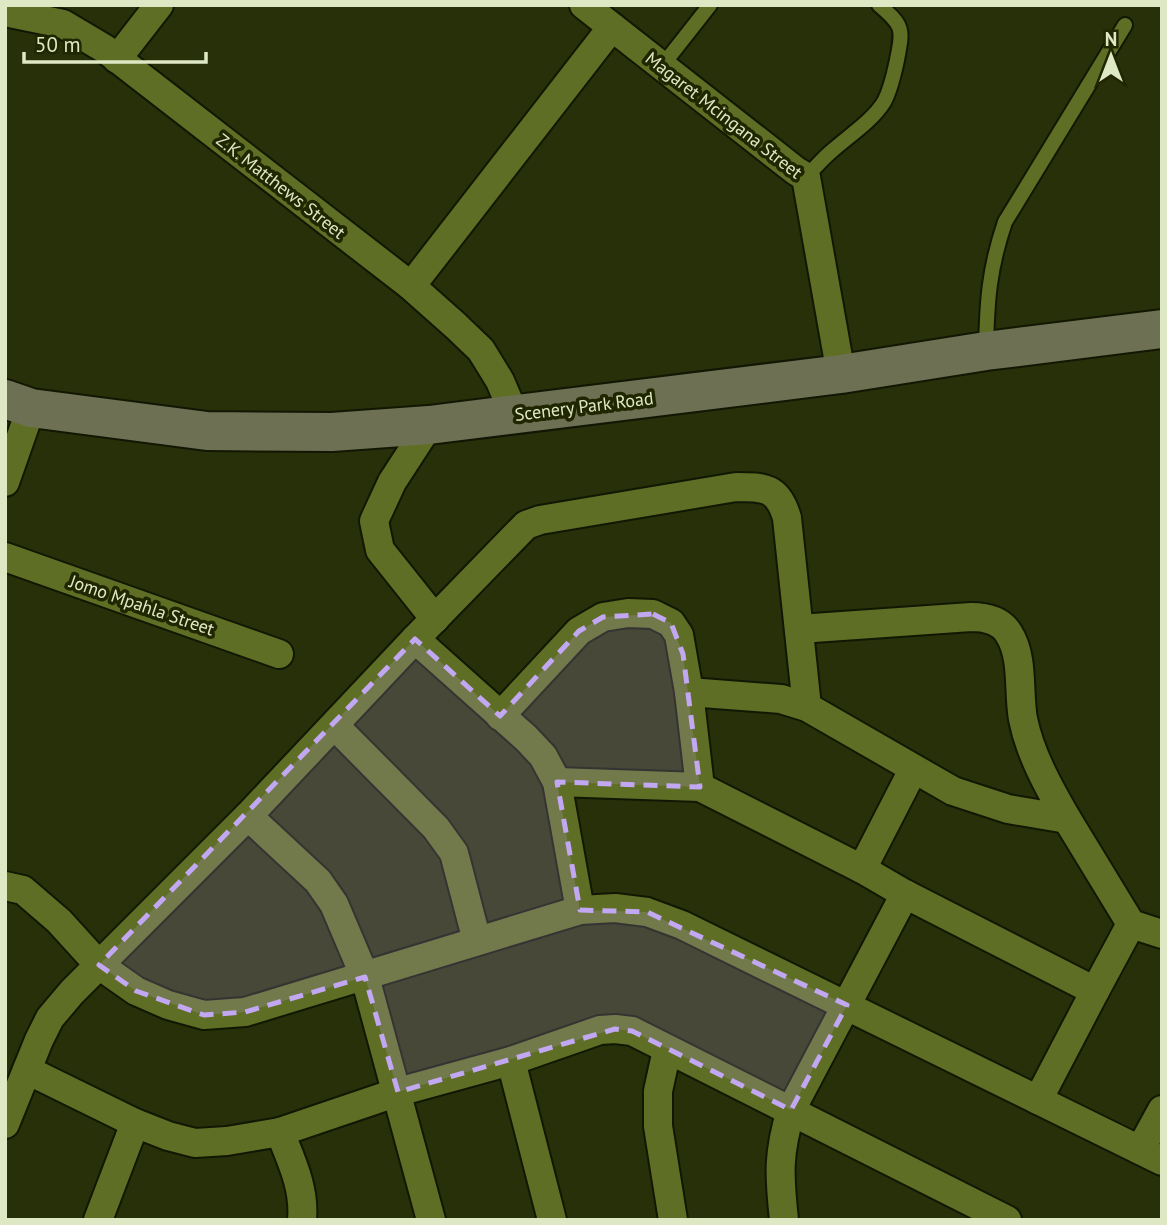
<svg xmlns="http://www.w3.org/2000/svg" width="1167" height="1225" font-family="'PT Sans',sans-serif">
	<style>
		.lines { fill: none; stroke-linecap: round; stroke-linejoin: round }
		.lane-casing { stroke: #121703; stroke-width: 18 }
		.street-casing { stroke: #121703; stroke-width: 32 }
		.secondary-casing { stroke: #121703; stroke-width: 42 }
		.lane { stroke: #5e6e24; stroke-width: 14 }
		.street { stroke: #5e6e24; stroke-width: 28 }
		.secondary { stroke: #6d7052; stroke-width: 38 }
		.marked { fill: #c2a8f2; fill-opacity: 0.2; stroke: #c2a8f2; stroke-width: 5; stroke-dasharray: 14 9; stroke-linejoin: round }
		.labels { text-anchor: middle; dominant-baseline: central; stroke-width: 7; stroke-linejoin: round; paint-order: stroke }
		.street-label { font-size: 18px; fill: #dee8c4; stroke: #1f2600 }
	</style>
	<rect width="100%" height="100%" fill="#283009"/>
	<g class="lines">
		<g class="lane-casing">
			<g id="lane">
				<path d="M662,66L710,5"/>
				<path d="M806,177C815,168 823,158 833,150C850,135 872,121 884,102C891,89 894,74 897,60C903,29 904,26 879,5"/>
				<path d="M986,349C987,301 989,269 1005,222L1125,25"/>
			</g>
		</g>
		<g class="street-casing">
			<g id="street">
				<path d="M584,5L796,171L806,177L841,374"/>
				<path d="M5,12L63,24L105,49L411,286L456,326L481,350L500,381L514,414"/>
				<path d="M117,59L159,5"/>
				<path d="M411,286L612,27"/>
				<path d="M429,425L392,482L374,521L380,550L435,619"/>
				<path d="M5,482L31,408"/>
				<path d="M5,557L279,654"/>
				<path d="M415,639L526,738L543,756L557,782L580,910"/>
				<path d="M689,692L781,699L807,707L953,791L1008,809L1067,819C1049,788 1030,754 1023,719C1018,692 1024,658 1009,634C1001,620 986,617 971,617L799,629"/>
				<path d="M500,716L579,631L603,617L628,613L653,614L671,623L679,635L689,692L700,787"/>
				<path d="M335,726L436,828L454,853L477,941"/>
				<path d="M557,782L700,787L862,869L905,894L1095,991L1038,1100"/>
				<path d="M248,816L318,881L334,904L365,977L431,1220"/>
				<path d="M1067,819L1131,924L1095,991"/>
				<path d="M862,869L913,770"/>
				<path d="M5,886L23,890L59,921L99,965L136,991L168,1005L204,1015L245,1012L580,910L615,908L647,912L682,925L1162,1161"/>
				<path d="M1131,924L1162,934"/>
				<path d="M667,1050L658,1091V1126L673,1220"/>
				<path d="M511,1061L552,1220"/>
				<path d="M27,1070L135,1123L168,1136L195,1143L227,1141L280,1132L398,1092L511,1061L600,1030L615,1029L632,1031L1007,1220"/>
				<path d="M5,1124L39,1040L50,1018L72,992L248,816L415,639L526,525L540,520L736,487C765,487 778,487 787,518L807,707"/>
				<path d="M280,1132C291,1160 305,1188 302,1220"/>
				<path d="M1140,1150L1162,1110"/>
				<path d="M98,1220L135,1123"/>
				<path d="M784,1220C779,1174 778,1154 791,1110L905,894"/>
			</g>
		</g>
		<g class="secondary-casing">
			<path id="secondary" d="M5,399L31,408L207,431L332,432L429,425L841,374L986,351L1162,329"/>
		</g>
		<use href="#lane" class="lane"/>
		<use href="#street" class="street"/>
		<use href="#secondary" class="secondary"/>
	</g>
	<path class="marked" d="M653,614L671,623L683,654L700,787L557,782L580,910L647,912L847,1005L791,1110L632,1031L615,1029L398,1092L365,977L245,1012L204,1015L136,991L99,965L415,639L500,716L579,631L603,617Z"/>
	<g class="labels">
		<g class="street-label">
			<text transform="translate(724 115) rotate(38)">Magaret Mcingana Street</text>
			<text transform="translate(281 186) rotate(38)">Z.K. Matthews Street</text>
			<text transform="translate(584 406) rotate(-7)">Scenery Park Road</text>
			<text transform="translate(142 605) rotate(19)">Jomo Mpahla Street</text>
		</g>
	</g>
	<rect width="1167" height="1225" fill="none" stroke="#dee8c4" stroke-width="14"/>
	<g transform="translate(1111 56)" stroke="#1f2600" stroke-width="5" paint-order="stroke">
	<path d="M0-5L12 26L0 18L-12 26Z" fill="#dee8c4"/>
	<text y="-10" font-size="19" font-weight="bold" text-anchor="middle" fill="#dee8c4">N</text>
	</g>
	<path d="M24 52v10h182v-10" fill="none" stroke="#dee8c4" stroke-width="3.5"/>
	<text x="35" y="52" font-size="21" fill="#dee8c4" stroke="#1f2600" stroke-width="5" paint-order="stroke">50 m</text>
</svg>
